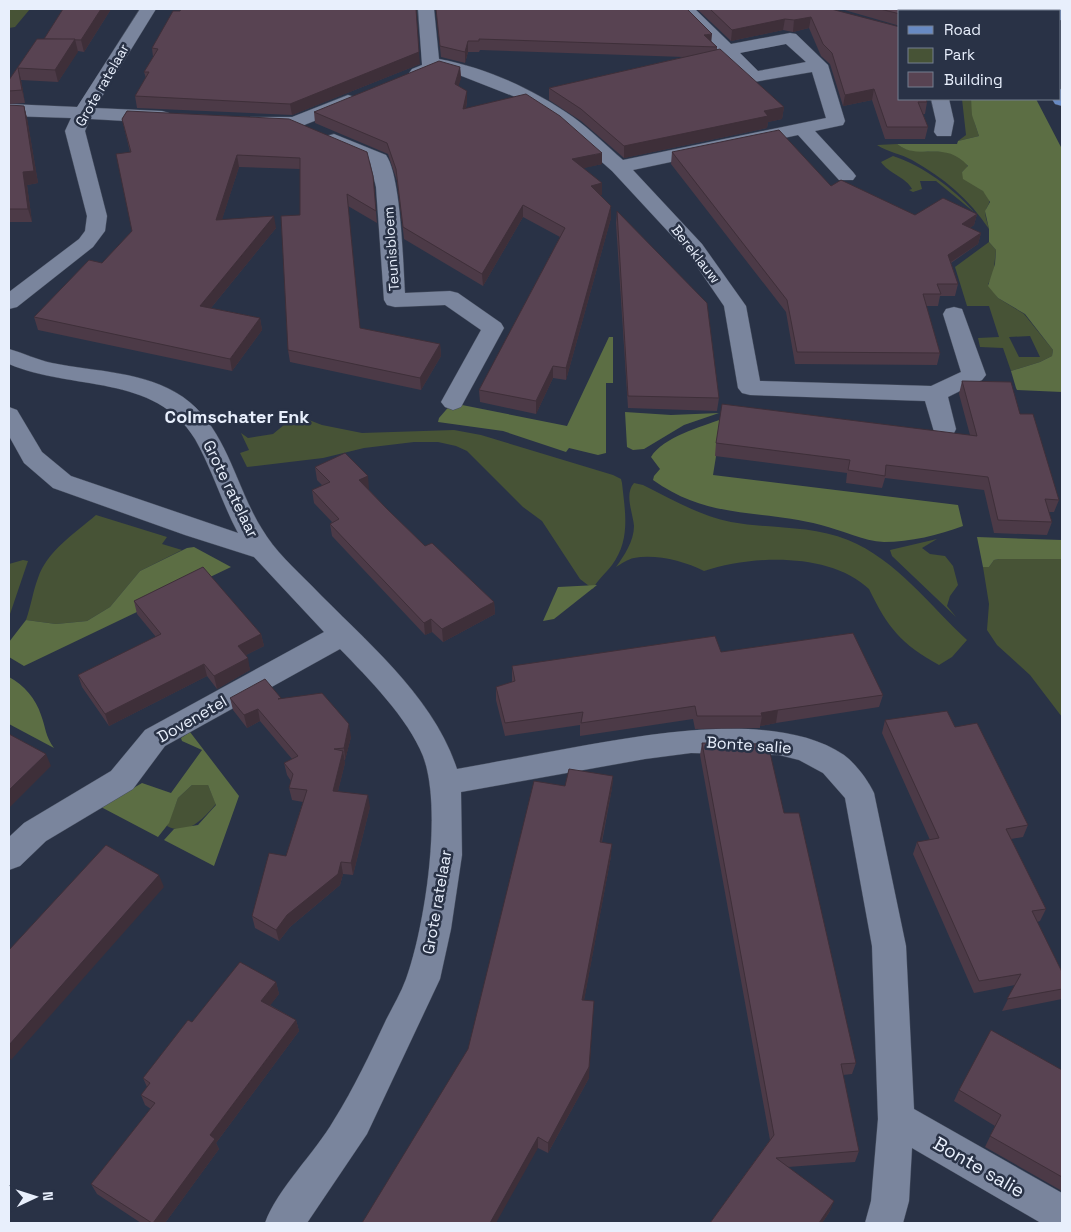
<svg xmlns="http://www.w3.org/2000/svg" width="1071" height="1232" font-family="'Space Grotesk',sans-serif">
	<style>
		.green { fill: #475336; fill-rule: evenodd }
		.forest { fill: #5c6e44 }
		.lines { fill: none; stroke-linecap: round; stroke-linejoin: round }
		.street-casing { stroke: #454d5e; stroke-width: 1 }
		.primary-casing { stroke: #454d5e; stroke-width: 1 }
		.street { fill: #7a859d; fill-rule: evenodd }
		.primary { fill: #688ac3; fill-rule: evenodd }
		.wall { fill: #4c3a47 }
		.shaded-wall { fill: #3e2f39 }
		.building { fill: #584352; stroke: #3e2f39 }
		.labels { text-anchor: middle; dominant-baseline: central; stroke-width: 5; stroke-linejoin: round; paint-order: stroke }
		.far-street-label { font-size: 14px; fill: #e8effc; stroke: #293246 }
		.street-label { font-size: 16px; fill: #e8effc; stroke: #293246 }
		.neighbourhood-label { font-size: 18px; font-weight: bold; fill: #e8effc; stroke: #293246 }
		.near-street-label { font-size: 19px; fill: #e8effc; stroke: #293246 }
	</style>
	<rect width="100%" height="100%" fill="#293246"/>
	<g class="green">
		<path d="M9,9H30L15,27L9,28Z"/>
		<path d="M962,99H971L975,124L979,136L958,141L966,135Z"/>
		<path d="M897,144C917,161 955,139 968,167L962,172C969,183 985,187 989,200C990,204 987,206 986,210C984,216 988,223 989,229C969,199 944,178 912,160C901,154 888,152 877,145Z"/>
		<path d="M893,156C923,166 953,188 974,212L936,181H920L922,189L913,192L909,190L912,189C907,178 888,173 881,162Z"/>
		<path d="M989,242L996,250L993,276L988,284L998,298L1024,314L1053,350L1052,356L1040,362L1011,371L1003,348L980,347L978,338L999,337L989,306H967L955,267ZM1030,336L1040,357H1019L1009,337Z"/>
		<path d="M296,415L322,425L362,433L454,430L481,435L613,475L621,479L622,483C625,512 631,539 612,565C605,574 598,579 593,589L580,579L542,521L523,507L467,451L456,446L438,442H414L364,448L323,458L247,467L240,453L249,450L241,433L248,438L273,434Z"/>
		<path d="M634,483L643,485C671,499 700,516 731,522C769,529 811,525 848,540C897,560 929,605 967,640L952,657L939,665C901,644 888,628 869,589C830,552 752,555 704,571C684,561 656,554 634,558C628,559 621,564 616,567C624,556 634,541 634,526C633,513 624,494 634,483Z"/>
		<path d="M96,515L167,537L162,544L182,550L140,571L110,607L87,621L56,624L26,620C31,606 33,591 38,578C47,551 75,533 96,515Z"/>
		<path d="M937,539L922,548L930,554L945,556L953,566L958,585L950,596L947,606L956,617L892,556L890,550Z"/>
		<path d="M1052,558L1062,559V717L1030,675L997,645L987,630L989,604L983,567H989L994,560L999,559Z"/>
		<path d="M23,560L28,561L9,617V564Z"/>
		<path d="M192,785H208L216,804C204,818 187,837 167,826L178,798Z"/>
	</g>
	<g class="forest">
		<path d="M971,99H1036L1062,149V392L1017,390L1016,388L1011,371L1040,362L1052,356L1053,350L1025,314L998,298L988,286L995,264L996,250L989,242V229L985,211L990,202L983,191L963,179L962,172L968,166C944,139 919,162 897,144H957L958,141L979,136L972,115Z"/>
		<path d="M609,337H613V383H606V453L598,455L569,448L566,452L503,431L438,422L439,418L452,403L567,426Z"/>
		<path d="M625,412L671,415L719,413L684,425L644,449L633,450L627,447Z"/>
		<path d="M722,419L713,475L958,505L963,526C939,535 910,542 884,542C863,541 842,530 821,525C759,509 709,520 653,480L654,476L660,469L651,457C663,437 701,427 722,419Z"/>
		<path d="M977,537L1062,540V559H999L994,560L989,567H983Z"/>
		<path d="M194,547L231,567L24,666L9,657V642L26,620L56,624L87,621L110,607L140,571L187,548Z"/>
		<path d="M597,585L554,619L543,621L558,587Z"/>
		<path d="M9,677C24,685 36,699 41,715C46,728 45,736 54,748L9,724Z"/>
		<path d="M190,732L239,796L214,866L164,840L174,829L198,825L216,805L208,785H192L178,798L169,823L158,837L101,807L142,783L171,793L202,750L182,741L181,738Z"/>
	</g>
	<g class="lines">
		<g class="street-casing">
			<g id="street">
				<path d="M140,9H156L95,108L162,111L169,113L171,117L169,121L162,123L90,119L85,131L107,216L105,231L93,247L17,307L9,309V292L79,239L85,231L87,216L65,131L71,118L9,116V104L77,107Z"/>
				<path d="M418,9H434L439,59C487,68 533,89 573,117C591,130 607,146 623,160L826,118L812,72L754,82L748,81L678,9H695L731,44L790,33L796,34L828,65L845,121L843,125L815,131L853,172L856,176L853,180H839L798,135L633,170L702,244L746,306L760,381L931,386L961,372L943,314L946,309L954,307L962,309L986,375L982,380L948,397L956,429L953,435L944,437L935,435L925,401L750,395L742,393L738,388L724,306L687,252L612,171L561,126L518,98L454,73L439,70L424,77H412L409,73L412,69L422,65ZM786,44L806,62L758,71L740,53Z"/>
				<path d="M348,95L355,97L357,101L355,105L294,129L257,127L250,125L248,121L250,117H292Z"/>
				<path d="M931,99H949L954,121L951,136H937L934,132L936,121Z"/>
				<path d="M334,134L386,155C401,176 403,263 405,293L450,291L458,293L501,323L504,328L461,407L453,410L445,407L441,402L481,330L445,305L395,307L387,305L384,300L376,187L370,162L327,144L324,140L327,136Z"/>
				<path d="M9,349C24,353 37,360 52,363C96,372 145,371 183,397C227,428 235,486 262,529C275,551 294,568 312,586C364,640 433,695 457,769C497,762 537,754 576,747C651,734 777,710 844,755C855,763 868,780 874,793L906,946L914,1109L1062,1193V1223H1041L912,1148L909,1201L903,1223H865L871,1201L878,1119L872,946L845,798L823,773L799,760L779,755L691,753L645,759L461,792L462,855L451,929L440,979L367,1134L307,1223H265C277,1189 315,1153 334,1120C354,1088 370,1054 386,1020C393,1006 401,993 406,979C425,927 443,808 423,756C408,718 368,678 340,649L165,746L133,789L46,841L20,866L9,870V837L24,823L111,771L145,730L324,632L254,557L185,535L53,488L24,463L9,436V407L17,410L42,452L71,476L238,533C222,503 212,469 195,439C155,373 71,391 9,364Z"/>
			</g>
		</g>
		<g class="primary-casing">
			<g id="primary">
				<path d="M1006,9H1023L1024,11H1007Z"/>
				<path d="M1050,9H1062V20H1060V11H1051Z"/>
				<path d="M1060,89L1062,90V106L1055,104L1052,99H1060Z"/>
			</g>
		</g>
		<use href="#street" class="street"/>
		<use href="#primary" class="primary"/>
	</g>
	<g class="wall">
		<path d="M63,9H111L84,52L78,51L58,82L21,80L25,103L9,104V80L37,39H44Z"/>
		<path d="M435,9H687L711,41L717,47V50L784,107L782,119L768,122L767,128L624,158L581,121L549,100V88L684,57L480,50L479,52H468L465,63L441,57L436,9Z"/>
		<path d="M697,9H831L900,99L927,102L925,114H923L928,127L925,139H885L872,100L843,106L830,64L821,56L809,28L793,32L783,30L731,41Z"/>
		<path d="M841,9H958L900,11V26Z"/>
		<path d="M152,48L420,64L292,115L137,108L135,96L146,78L144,72L153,57Z"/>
		<path d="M460,67L461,78L458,86L467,102L466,108L602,164L583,168L602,195H600L611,218L566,380L553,378L536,414L480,402L479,390L560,237L523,217L483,286L404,239L397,181L388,154L315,123L314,112Z"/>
		<path d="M9,105L24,106L27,118L38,183L27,185L32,222H9Z"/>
		<path d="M127,111L373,176L377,223L348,206L360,328L440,344L441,356L421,390L290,362L288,350L300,215V169L239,167L222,219L276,228L211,308L260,318L262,330L232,371L38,330L34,317L102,263L132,231L130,152L122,119Z"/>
		<path d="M672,152L831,186L915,215L977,214L974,225L970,228L981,233L978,244L951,263L958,284L955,296H940L938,306H926L940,353L937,365L795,364L786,312L671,164Z"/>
		<path d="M617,211L719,398L717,411L628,408L616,223Z"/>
		<path d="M962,381L1020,414L1059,500L1054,512H1049L1052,522L1047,535L994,533L984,490L885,478L882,488L846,483L847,473L715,456L716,443L970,435L959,394Z"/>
		<path d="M315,467L369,489H368L387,509L425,546L494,602L495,614L443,642L432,632L425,635L332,536L330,524L332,522L314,503L312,490L323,486L317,480Z"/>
		<path d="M134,601L261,634L264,646L246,655L250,670L217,689L207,676L109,726L82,687L78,675L156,637L137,614Z"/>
		<path d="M721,652L883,695L879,707L776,723L760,726V728L695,729L693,719L580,736V725L505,736L496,700V687L512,682V666Z"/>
		<path d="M230,698L281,699L351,737L345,760H344L345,763L338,791L370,807L353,875L343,874L340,885L290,927L279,941L255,928L252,916L286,856L303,802L292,800L289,788L291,781L287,775L284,763L292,759L260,721L247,728L233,710Z"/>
		<path d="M885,720L955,727L1028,825L1023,837L1011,839L1046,909L1040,921L1037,922L1062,972V999L1002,1011L1015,985L974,993L913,854L917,842L930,840L882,733Z"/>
		<path d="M702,743L784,813L856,1063L852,1074L843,1075L859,1151L855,1162L788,1167L830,1211L822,1223H710L770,1140L700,755Z"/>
		<path d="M613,776L612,788L602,842L611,856L584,1000L589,1078L548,1153L538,1148L468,1049L565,786Z"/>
		<path d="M276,982L279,994L270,1005L296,1020L299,1031L216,1143L219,1149L165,1223H141L97,1194L91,1184L151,1109L145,1105L141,1095L147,1087L143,1078L192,1022Z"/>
		<path d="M1062,1070V1191L985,1147L995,1126L954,1101L959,1090Z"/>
	</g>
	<g class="shaded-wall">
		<path d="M101,9H111L84,52L81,40Z"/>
		<path d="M811,17L809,28L793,32L794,20Z"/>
		<path d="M785,19L783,30L731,41L732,30Z"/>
		<path d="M712,34L711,45L704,35Z"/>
		<path d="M75,39L78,52L58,82L55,70Z"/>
		<path d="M468,41V52L465,63V52Z"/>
		<path d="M419,52L420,64L292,115L290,104Z"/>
		<path d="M460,67L461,78L456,95L455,84Z"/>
		<path d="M18,68L21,80L25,103L22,90Z"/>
		<path d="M874,89L872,100L843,106L845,95Z"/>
		<path d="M467,91V102L463,120V109Z"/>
		<path d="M24,106L27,118L38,183L27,185L32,222L28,209L23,172Z"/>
		<path d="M784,107L782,119L768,122L767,128L624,158V146L764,111Z"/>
		<path d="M602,153V164L572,171V159Z"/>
		<path d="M237,155L239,167L218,232L216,220Z"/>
		<path d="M602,183V195L591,198V186Z"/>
		<path d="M523,205V217L483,286L482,274Z"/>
		<path d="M611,206V218L566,380V368Z"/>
		<path d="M977,214L974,225L959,236L962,224Z"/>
		<path d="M274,216L276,228L202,319L200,306Z"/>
		<path d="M981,233L978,244L945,266L948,255Z"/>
		<path d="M260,318L262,330L232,371L230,359Z"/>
		<path d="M440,344L441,356L421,390L420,378Z"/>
		<path d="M553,366V378L536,414V401Z"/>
		<path d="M368,476L369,489L361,493L359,480Z"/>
		<path d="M494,602L495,614L443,642L442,629Z"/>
		<path d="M431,619L432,632L425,635L424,623Z"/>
		<path d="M261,634L264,646L240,658L238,646Z"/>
		<path d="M248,658L250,670L217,689L214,676Z"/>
		<path d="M204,664L207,676L109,726L105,714Z"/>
		<path d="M258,709L260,721L247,728L244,715Z"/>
		<path d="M778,710L776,723L760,726L762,716L761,713Z"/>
		<path d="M349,724L351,737L345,760L344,748Z"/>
		<path d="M343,751L345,763L335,803L333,791Z"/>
		<path d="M46,754L51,766L9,808V790Z"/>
		<path d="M613,776L612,788L599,854L600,842Z"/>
		<path d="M368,795L370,807L353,875L351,863Z"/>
		<path d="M612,844L611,856L582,1011V1000Z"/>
		<path d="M341,862L343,874L340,885L290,927L279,941L276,930L287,915Z"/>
		<path d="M159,875L164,887L11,1060L9,1055V1045Z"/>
		<path d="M276,982L279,994L265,1012L261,1001Z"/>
		<path d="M594,1001L589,1078L548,1153V1143Z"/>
		<path d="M296,1020L299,1031L216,1143L219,1149L165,1223H153L210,1135Z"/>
		<path d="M538,1137V1148L496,1223H490Z"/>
		<path d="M834,1201L830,1211L822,1223H819Z"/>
	</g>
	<g class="building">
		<path d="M63,9H101L81,40L44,39Z"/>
		<path d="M181,9H416L419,52L290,104L135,96L149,72H144L158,49L152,48L173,11H180Z"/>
		<path d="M436,9H687L712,34L704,35L717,47L479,39V41H468L465,52L440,46Z"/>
		<path d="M710,9H831L900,27V99H926L927,102H918L928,127H887L874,89L845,95L832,53L823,44L811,17L794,20L785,19L732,30Z"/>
		<path d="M880,9H958L964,11H900V14Z"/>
		<path d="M37,39H75L55,70L18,68L22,90L9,91V80Z"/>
		<path d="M720,49L784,107L764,111L768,116L624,146L581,109L549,88Z"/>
		<path d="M439,61L460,67L455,84L467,91L463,109L526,94L560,116L602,153L572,159L602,183L591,186L611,206L566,368L553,366L536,401L479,390L565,228L523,205L482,274L403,227L396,169L387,143L314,112Z"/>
		<path d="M9,105L24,106L34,171L23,172L28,209H9Z"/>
		<path d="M127,111L289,119L367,152L373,176L376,211L347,194L360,328L440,344L420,378L288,350L281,216L300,215V158L237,155L216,220L274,216L200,306L260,318L230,359L34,317L89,260L102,263L132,231L116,154L131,152L122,119Z"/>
		<path d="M779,130L831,186L841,180L915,215L943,198L977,214L962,224L981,233L948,255L958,284H937L941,294H923L940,353L797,352L787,300L672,152Z"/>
		<path d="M617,211L707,303L719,398L628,396Z"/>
		<path d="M962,381L1011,382L1020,414H1033L1059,500L1045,499L1052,522L998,520L988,477L886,465L885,476L848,470L850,460L716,443L722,404L977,436Z"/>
		<path d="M345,453L368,476L359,480L387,509L425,546L432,543L494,602L442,629L431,619L424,623L330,524L339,519L312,490L330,482L315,467Z"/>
		<path d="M203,567L261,634L238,646L248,658L214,676L204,664L105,714L78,675L161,634L134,601Z"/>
		<path d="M853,633L883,695L778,710L761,713L762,716H697L695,706L581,723L583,712L505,723L496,687L515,681L512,666L715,636L721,652Z"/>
		<path d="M265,679L281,698L278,699L322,693L349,724L344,748L334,749L343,751L333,791L368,795L351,863L341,862L338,874L287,915L276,930L252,916L269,853L286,856L307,790L289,788L293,774L284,763L298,756L258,709L244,715L230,698Z"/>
		<path d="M947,711L955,727L977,723L1028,825L1006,829L1046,909L1032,911L1062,972V989L1007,999L1021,974L979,981L917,842L939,838L885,720Z"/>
		<path d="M9,734L46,754L9,790Z"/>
		<path d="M702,743L768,744L784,813H799L856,1063L841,1064L859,1151L776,1158L834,1201L819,1223H710L774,1135Z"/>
		<path d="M569,769L613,776L600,842L612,844L582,1000L594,1001L589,1067L548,1143L538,1137L490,1223H362L468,1049L534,781L565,786Z"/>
		<path d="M106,845L159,875L9,1045V950Z"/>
		<path d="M240,962L276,982L261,1001L296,1020L210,1135L215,1139L153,1223H152L91,1184L155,1103L141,1095L150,1083L143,1078L188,1020L192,1022Z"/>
		<path d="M991,1030L1062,1070V1177L990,1136L1001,1115L959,1090Z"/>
	</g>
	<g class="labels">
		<g class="far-street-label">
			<text transform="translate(102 85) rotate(-60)">Grote ratelaar</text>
			<text transform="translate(391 249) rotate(-94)">Teunisbloem</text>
			<text transform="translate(696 254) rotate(52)">Bereklauw</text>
		</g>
		<g class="street-label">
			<text transform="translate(231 489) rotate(64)">Grote ratelaar</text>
			<text transform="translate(192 719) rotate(-30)">Dovenetel</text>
			<text transform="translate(749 745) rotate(4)">Bonte salie</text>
			<text transform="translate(437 902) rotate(-80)">Grote ratelaar</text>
		</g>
		<g class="neighbourhood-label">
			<text x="237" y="416">Colmschater Enk</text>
		</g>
		<g class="near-street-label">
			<text transform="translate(979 1167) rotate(30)">Bonte salie</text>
		</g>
	</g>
	<rect width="1071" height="1232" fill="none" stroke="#e8effc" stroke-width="20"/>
	<rect x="898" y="10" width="162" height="90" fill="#293246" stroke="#757e8f"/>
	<rect x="908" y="26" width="25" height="8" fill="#688ac3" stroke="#757e8f"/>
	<text x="944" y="35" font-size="15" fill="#e8effc">Road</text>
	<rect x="908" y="48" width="25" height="15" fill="#475336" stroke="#757e8f"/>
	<text x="944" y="60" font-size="15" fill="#e8effc">Park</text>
	<rect x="908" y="72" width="25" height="15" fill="#584352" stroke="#757e8f"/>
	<text x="944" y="85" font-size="15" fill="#e8effc">Building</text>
	<g transform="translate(35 1197) rotate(86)" stroke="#293246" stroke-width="4" paint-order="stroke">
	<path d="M0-4L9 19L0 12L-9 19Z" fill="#e8effc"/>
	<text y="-8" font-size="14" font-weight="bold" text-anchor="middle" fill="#e8effc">N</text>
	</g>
</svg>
